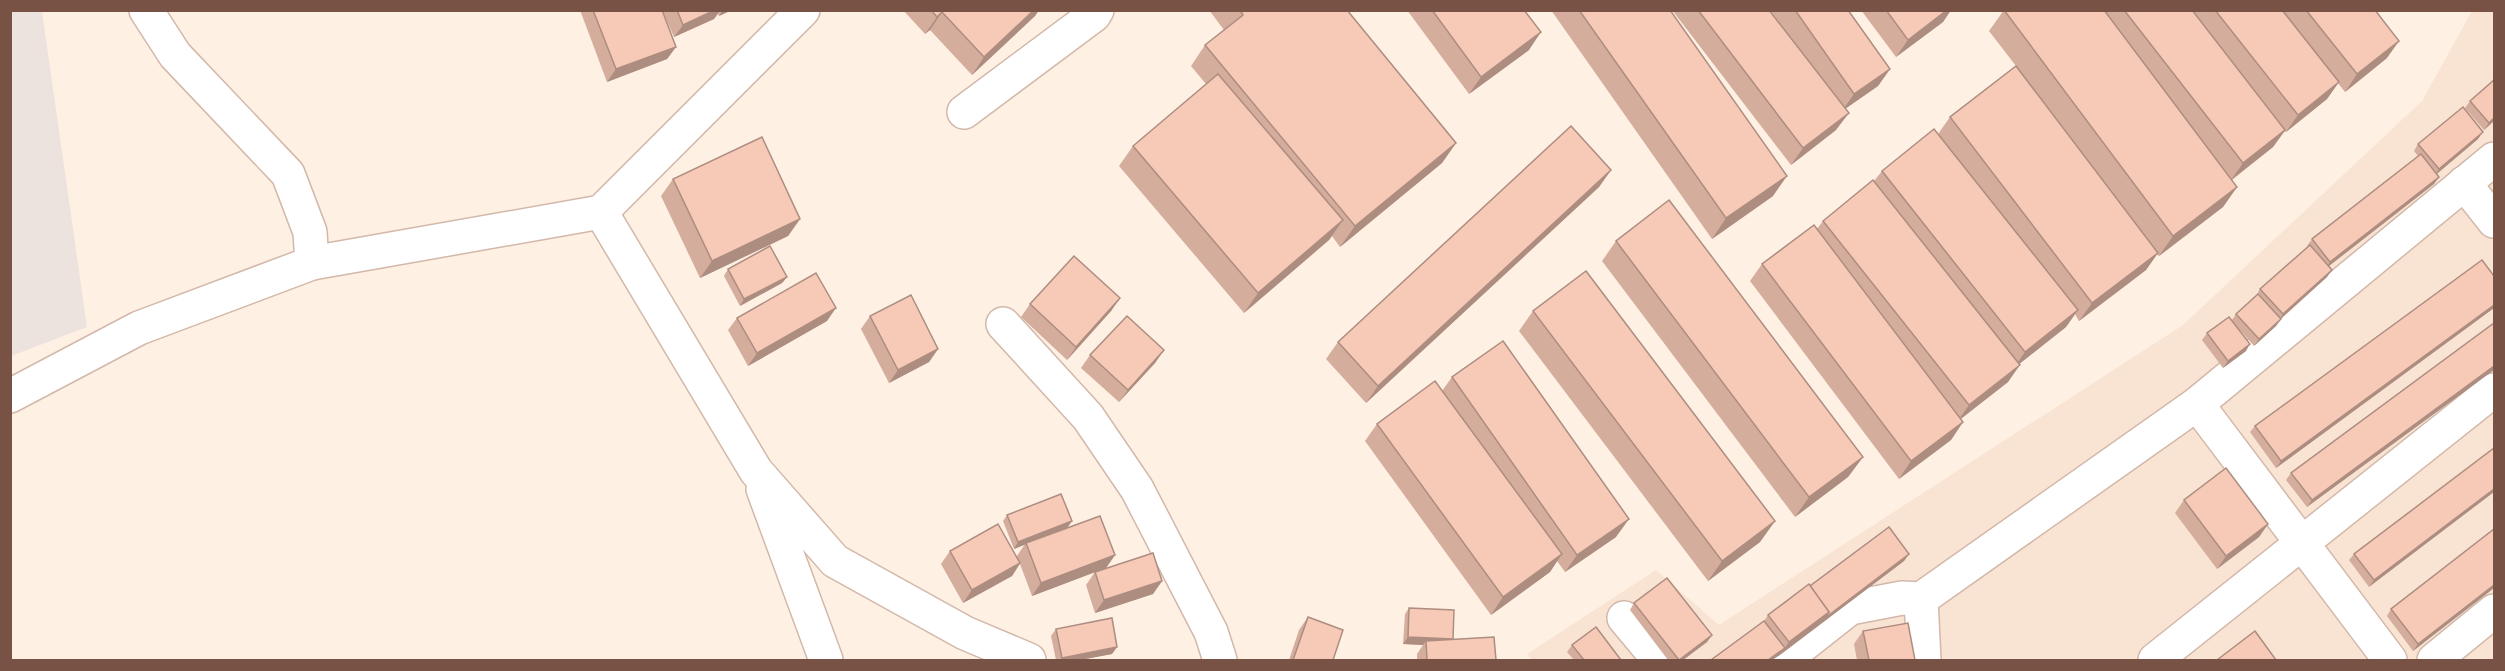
<svg xmlns="http://www.w3.org/2000/svg" width="2505" height="671" font-family="Roboto,sans-serif">
	<style>
		.residential { fill: #f9e4d3 }
		.industrial { fill: #ede3de }
		.lines { fill: none; stroke-linecap: round; stroke-linejoin: round }
		.minor-casing { stroke: #d3b8aa; stroke-width: 36 }
		.minor { stroke: #fff; stroke-width: 33 }
		.wall { fill: #d4ad9d }
		.shaded-wall { fill: #ad8d80 }
		.building { fill: #f7c9b7; stroke: #ad8d80; stroke-width: 1.5 }
	</style>
	<rect width="100%" height="100%" fill="#fef0e3"/>
	<path class="residential" d="M2472,11H2494V660H1532L1527,654L1656,570L1719,625L2183,325L2422,101Z"/>
	<path class="industrial" d="M11,10L42,11L87,327L11,356Z"/>
	<g class="lines">
		<g class="minor-casing">
			<g id="minor">
				<path d="M146,10L175,55L288,174L310,232L312,263"/>
				<path d="M964,112L1094,15L1097,10"/>
				<path d="M2464,183L2494,221"/>
				<path d="M601,212L756,471L835,561L965,633L1029,660"/>
				<path d="M1003,324L1088,417L1137,489L1211,632L1220,660"/>
				<path d="M10,396L139,328L312,263L601,212L803,10"/>
				<path d="M2197,404L2390,660"/>
				<path d="M763,489L826,660"/>
				<path d="M1921,599L1924,660"/>
				<path d="M1624,618L1659,660"/>
				<path d="M1784,660L1850,608L1902,598L1921,599L2197,404L2494,159"/>
				<path d="M2155,660L2494,390"/>
				<path d="M2434,660L2494,611"/>
			</g>
		</g>
		<use href="#minor" class="minor"/>
	</g>
	<g class="wall">
		<path d="M580,10H662L676,47L667,59L607,82Z"/>
		<path d="M662,10H732L719,16L718,14L714,19L674,37Z"/>
		<path d="M903,10H1039L1035,16L972,75L930,30L925,34Z"/>
		<path d="M1209,10H1347L1456,143L1442,163L1340,247L1332,236L1329,240L1244,313L1119,166L1133,146L1206,84L1191,66L1205,45L1224,30Z"/>
		<path d="M1407,10H1524L1529,50L1469,94Z"/>
		<path d="M1551,10H1670L1773,196L1712,239Z"/>
		<path d="M1672,10H1769L1781,25L1770,10H1848L1890,69L1878,86L1845,109L1836,130L1791,165Z"/>
		<path d="M1861,10H1951L1943,22L1896,57Z"/>
		<path d="M2004,10H2375L2387,58L2345,92L2338,83L2327,99L2286,132L2285,131L2273,147L2232,180L2237,187L2223,207L2159,256L2157,254L2146,270L2079,321L2075,314L2066,327L2019,364L2008,382L1960,419L1963,422L1951,440L1899,479L1750,281L1762,264L1817,229L1823,221L1874,181L1882,171L1938,134L1950,117L2016,66L1989,31Z"/>
		<path d="M2470,101L2494,121L2484,130L2465,108Z"/>
		<path d="M2478,139L2437,174L2439,177L2434,184L2329,266L2327,277L2281,319L2276,326L2254,346L2240,330L2246,351L2223,368L2202,340L2207,333L2232,320L2236,314L2256,296L2260,289L2308,247L2307,246L2312,239L2418,156L2414,151L2418,144Z"/>
		<path d="M1611,170L1599,187L1366,403L1326,359L1338,342Z"/>
		<path d="M673,179L800,219L788,236L700,278L661,196Z"/>
		<path d="M1616,241L1863,457L1848,477L1795,517L1602,261Z"/>
		<path d="M728,269L787,277L782,283L740,306L724,276Z"/>
		<path d="M2494,276V308L2276,468L2250,432L2255,426Z"/>
		<path d="M1120,298L1111,311L1067,360L1021,317L1030,304Z"/>
		<path d="M1533,311L1775,521L1760,542L1708,581L1519,331Z"/>
		<path d="M870,316L938,349L929,362L889,383L861,329Z"/>
		<path d="M737,318L827,321L748,366L728,330Z"/>
		<path d="M2494,323L2307,507L2286,480L2291,473Z"/>
		<path d="M1164,350L1155,363L1119,402L1081,368L1090,355Z"/>
		<path d="M1452,377L1616,537L1565,572L1557,561L1550,572L1491,615L1365,441L1377,424L1442,391Z"/>
		<path d="M2494,448L2369,587L2349,560L2354,554Z"/>
		<path d="M2184,500L2268,524L2259,537L2217,569L2175,513Z"/>
		<path d="M1007,515L1072,521L1067,528L1115,555L1106,568L1162,581L1153,594L1095,613L1086,585L1095,572L1032,596L1020,564L1012,576L963,603L941,564L950,551L1017,556L1025,544L1014,549L1003,521Z"/>
		<path d="M1909,554L1904,561L1772,660L1764,621L1768,615L1810,586Z"/>
		<path d="M2494,588L2413,651L2387,616L2391,609Z"/>
		<path d="M1634,603L1712,635L1707,642L1683,660H1668L1630,610Z"/>
		<path d="M1409,608L1452,639L1496,660H1417V654L1423,645L1403,644L1405,614Z"/>
		<path d="M1308,617L1333,660H1289L1299,630Z"/>
		<path d="M1056,629L1117,647L1112,654L1080,660H1056L1051,636Z"/>
		<path d="M1863,631L1915,660H1857L1854,644Z"/>
		<path d="M1572,645L1621,660H1574L1567,652Z"/>
	</g>
	<g class="shaded-wall">
		<path d="M715,10H720L714,19L674,37L683,25Z"/>
		<path d="M723,10H732L719,16Z"/>
		<path d="M1034,10H1039L1035,16L972,75L984,57Z"/>
		<path d="M1947,10H1951L1943,22L1896,57L1908,40Z"/>
		<path d="M942,12L930,30L925,34L937,17Z"/>
		<path d="M1541,32L1529,50L1469,94L1481,77Z"/>
		<path d="M2399,41L2387,58L2345,92L2357,74Z"/>
		<path d="M676,47L667,59L607,82L616,69Z"/>
		<path d="M1890,69L1878,86L1842,111L1854,94Z"/>
		<path d="M2339,82L2327,99L2286,132L2298,115Z"/>
		<path d="M1849,113L1836,130L1791,165L1803,148Z"/>
		<path d="M2494,118V121L2484,130L2489,123Z"/>
		<path d="M2285,130L2273,147L2231,180L2243,163Z"/>
		<path d="M2483,132L2478,139L2434,176L2439,169Z"/>
		<path d="M1456,143L1442,163L1340,247L1355,226Z"/>
		<path d="M1611,170L1599,187L1366,403L1378,386Z"/>
		<path d="M1787,176L1773,196L1712,239L1726,218Z"/>
		<path d="M2439,177L2434,184L2325,269L2330,262Z"/>
		<path d="M2237,187L2223,207L2159,256L2173,236Z"/>
		<path d="M800,219L788,236L700,278L712,261Z"/>
		<path d="M1343,220L1329,240L1244,313L1258,293Z"/>
		<path d="M2158,253L2146,270L2079,321L2092,303Z"/>
		<path d="M2332,270L2327,277L2278,321L2283,314Z"/>
		<path d="M787,277L782,283L740,306L744,299Z"/>
		<path d="M1120,298L1111,311L1067,360L1076,347Z"/>
		<path d="M2494,305V308L2276,468L2281,461Z"/>
		<path d="M836,308L827,321L748,366L757,353Z"/>
		<path d="M2078,310L2066,327L2013,369L2025,352Z"/>
		<path d="M2281,319L2276,326L2254,346L2259,339Z"/>
		<path d="M2250,344L2246,351L2223,368L2228,361Z"/>
		<path d="M938,349L929,362L889,383L898,370Z"/>
		<path d="M1164,350L1155,363L1119,402L1128,390Z"/>
		<path d="M2020,365L2008,382L1957,422L1969,405Z"/>
		<path d="M2494,366V370L2307,507L2312,500Z"/>
		<path d="M1963,422L1951,440L1899,479L1911,461Z"/>
		<path d="M1863,457L1848,477L1795,517L1809,497Z"/>
		<path d="M2494,489V492L2369,587L2374,580Z"/>
		<path d="M1629,519L1616,537L1565,572L1577,555Z"/>
		<path d="M1072,521L1067,528L1014,549L1018,542Z"/>
		<path d="M1775,521L1760,542L1708,581L1722,561Z"/>
		<path d="M2268,524L2259,537L2217,569L2226,556Z"/>
		<path d="M1562,554L1550,572L1491,615L1503,597Z"/>
		<path d="M1909,554L1904,561L1780,655L1789,642L1829,612Z"/>
		<path d="M1115,555L1106,568L1032,596L1041,583Z"/>
		<path d="M1020,563L1012,576L963,603L972,590Z"/>
		<path d="M1162,581L1153,594L1095,613L1104,600Z"/>
		<path d="M2494,585V588L2413,651L2418,644Z"/>
		<path d="M1712,635L1707,642L1683,660H1679Z"/>
		<path d="M1408,637L1453,639L1426,641L1423,645L1403,644Z"/>
		<path d="M1117,647L1112,654L1080,660H1060L1062,658Z"/>
		<path d="M1785,648L1780,655L1772,660H1768Z"/>
	</g>
	<g class="building">
		<path d="M593,10H662L676,47L616,69Z"/>
		<path d="M677,10H715L683,25Z"/>
		<path d="M931,10H1034L984,57L942,12L937,17Z"/>
		<path d="M1240,10H1347L1456,143L1355,226L1205,45L1243,15Z"/>
		<path d="M1432,10H1524L1541,32L1481,77Z"/>
		<path d="M1579,10H1670L1787,176L1726,218Z"/>
		<path d="M1698,10H1769L1849,113L1803,148Z"/>
		<path d="M1795,10H1848L1890,69L1854,94Z"/>
		<path d="M1886,10H1947L1908,40Z"/>
		<path d="M2004,10H2104L2237,187L2173,236Z"/>
		<path d="M2124,10H2192L2285,130L2243,163Z"/>
		<path d="M2215,10H2282L2339,82L2298,115Z"/>
		<path d="M2306,10H2375L2399,41L2357,74Z"/>
		<path d="M2016,66L2158,253L2092,303L1950,117Z"/>
		<path d="M1218,74L1343,220L1258,293L1133,146Z"/>
		<path d="M2494,80V118L2489,123L2470,101Z"/>
		<path d="M2463,107L2483,132L2439,169L2418,144Z"/>
		<path d="M1571,126L1611,170L1378,386L1338,342Z"/>
		<path d="M1934,129L2078,310L2025,352L1882,171Z"/>
		<path d="M762,137L800,219L712,261L673,179Z"/>
		<path d="M2421,154L2439,177L2330,262L2312,239Z"/>
		<path d="M1873,180L2020,365L1969,405L1823,221Z"/>
		<path d="M1669,200L1863,457L1809,497L1616,241Z"/>
		<path d="M1814,225L1963,422L1911,461L1762,264Z"/>
		<path d="M2310,245L2332,270L2283,314L2260,289Z"/>
		<path d="M770,246L787,277L744,299L728,269Z"/>
		<path d="M1074,256L1120,298L1076,347L1030,304Z"/>
		<path d="M2482,260L2494,276V305L2281,461L2255,426Z"/>
		<path d="M1586,271L1775,521L1722,561L1533,311Z"/>
		<path d="M816,273L836,308L757,353L737,318Z"/>
		<path d="M2258,294L2281,319L2259,339L2236,314Z"/>
		<path d="M911,295L938,349L898,370L870,316Z"/>
		<path d="M1127,316L1164,350L1128,390L1090,355Z"/>
		<path d="M2229,317L2250,344L2228,361L2207,333Z"/>
		<path d="M2494,323V366L2312,500L2291,473Z"/>
		<path d="M1503,341L1629,519L1577,555L1452,377Z"/>
		<path d="M1435,381L1562,554L1503,597L1377,424Z"/>
		<path d="M2494,448V489L2374,580L2354,554Z"/>
		<path d="M2226,468L2268,524L2226,556L2184,500Z"/>
		<path d="M1061,494L1072,521L1018,542L1007,515Z"/>
		<path d="M1100,516L1115,555L1041,583L1026,543Z"/>
		<path d="M998,524L1020,563L972,590L950,551Z"/>
		<path d="M1889,527L1909,554L1825,618L1829,612L1810,586Z"/>
		<path d="M2494,529V585L2418,644L2391,609Z"/>
		<path d="M1153,553L1162,581L1104,600L1095,572Z"/>
		<path d="M1667,578L1712,635L1679,660L1634,603Z"/>
		<path d="M1809,584L1829,612L1789,642L1768,615Z"/>
		<path d="M1409,608L1454,610L1453,639L1408,637Z"/>
		<path d="M1308,617L1343,630L1333,660H1293Z"/>
		<path d="M1112,618L1117,647L1062,658L1056,629Z"/>
		<path d="M1764,621L1785,648L1768,660H1711Z"/>
		<path d="M1908,623L1915,660H1869L1863,631Z"/>
		<path d="M1596,627L1621,660H1584L1572,645Z"/>
		<path d="M2255,631L2276,660H2217Z"/>
		<path d="M1494,637L1496,660H1427L1426,641Z"/>
	</g>
	<rect width="2505" height="671" fill="none" stroke="#795246" stroke-width="24"/>
</svg>
